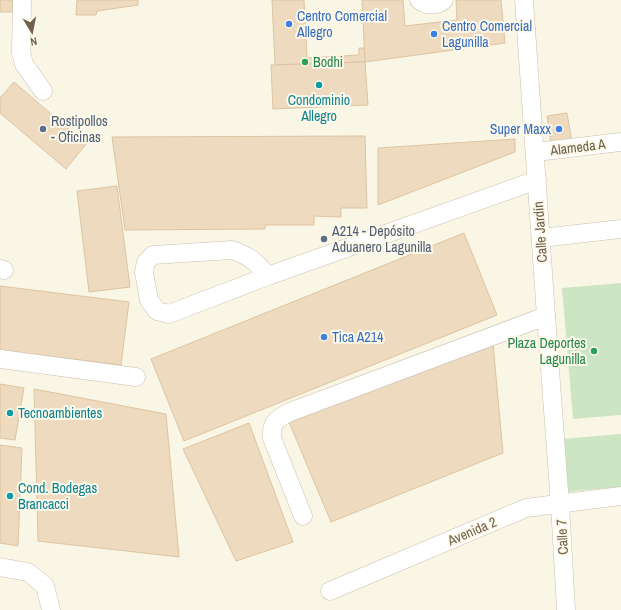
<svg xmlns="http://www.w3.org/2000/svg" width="621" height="610" font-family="'Archivo Narrow',sans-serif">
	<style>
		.green { fill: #cce6c4 }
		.building { fill: #eddabf; stroke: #dec4a0 }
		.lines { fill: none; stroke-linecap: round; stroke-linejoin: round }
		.minor-casing { stroke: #cabfac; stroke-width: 19 }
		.minor { stroke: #fff; stroke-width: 18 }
		.shop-dot { fill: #3f7fe0; stroke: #fdf9ea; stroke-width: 1.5 }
		.leisure-dot { fill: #2e9e5b; stroke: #fdf9ea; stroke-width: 1.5 }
		.culture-dot { fill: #0f9aa8; stroke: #fdf9ea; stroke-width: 1.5 }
		.service-dot { fill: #5c6f8a; stroke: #fdf9ea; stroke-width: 1.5 }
		.labels { text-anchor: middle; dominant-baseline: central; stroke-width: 4; stroke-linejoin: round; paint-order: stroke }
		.shop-label { font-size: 14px; fill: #366cbe; stroke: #fdf9ea; text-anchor: start }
		.leisure-label { font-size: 14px; fill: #27864d; stroke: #fdf9ea; text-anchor: start }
		.culture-label { font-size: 14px; fill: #0d838f; stroke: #fdf9ea; text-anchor: start }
		.service-label { font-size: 14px; fill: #4e5e75; stroke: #fdf9ea; text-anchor: start }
		.street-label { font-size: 14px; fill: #70604c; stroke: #fdf9ea }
	</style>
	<rect width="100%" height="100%" fill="#faf6e5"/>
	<g class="green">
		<path d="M621,283V415L573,419L562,288Z"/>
		<path d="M621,434V487L566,492L562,439Z"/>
	</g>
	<g class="building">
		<rect x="0" y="0" width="13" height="12"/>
		<path d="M77,0H138V5L97,11L96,15H76Z"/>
		<path d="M272,0H304L307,58L359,55V48H364L365,62L275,65Z"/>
		<path d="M362,0H403L405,26L457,20L456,0H501L505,43L365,62Z"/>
		<path d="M365,62L368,105L273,109L271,65Z"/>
		<path d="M14,82L86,144L66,169L0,113V98Z"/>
		<path d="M567,113L572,142L551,145L547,116Z"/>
		<path d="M365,136L367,208H341V217L314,216V225H265V229L125,230L112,137Z"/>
		<path d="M515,139V152L378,205V148Z"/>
		<path d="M117,186L130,287L89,292L77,191Z"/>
		<path d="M464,233L497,315L184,441L151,359Z"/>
		<path d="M0,286L129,302L121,365L0,350Z"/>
		<path d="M493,344L503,453L331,522L289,422Z"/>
		<path d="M0,384L24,388L15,440L0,438Z"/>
		<path d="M34,389L166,414L179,557L38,541Z"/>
		<path d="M249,423L293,542L236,561L183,449Z"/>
		<path d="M0,445L22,448L18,546L0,543Z"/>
	</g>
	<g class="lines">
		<g class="minor-casing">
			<g id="minor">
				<path d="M22,0L21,52L24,64L43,91"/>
				<path d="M419,0C425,6 438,6 444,0"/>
				<path d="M524,0L546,316L560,504L566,610"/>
				<path d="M536,152L621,142"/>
				<path d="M541,238L621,229"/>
				<path d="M0,269L4,270"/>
				<path d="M268,276C256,262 250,256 232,250L153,255L146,262L144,272L149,300L157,311L169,314L268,276L537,180"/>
				<path d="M0,359L136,377"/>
				<path d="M303,516L272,438C271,421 277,419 290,412L546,316"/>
				<path d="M0,567L28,572L45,586L51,610"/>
				<path d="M330,591L526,508L621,496"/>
			</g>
		</g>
		<use href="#minor" class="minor"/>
	</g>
	<g class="shop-dot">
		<circle cx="289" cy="24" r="4"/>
		<circle cx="434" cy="34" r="4"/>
		<circle cx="559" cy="129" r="4"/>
		<circle cx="324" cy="337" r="4"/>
	</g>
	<g class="leisure-dot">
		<circle cx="305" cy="62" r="4"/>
		<circle cx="594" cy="351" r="4"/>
	</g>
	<g class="culture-dot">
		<circle cx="319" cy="85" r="4"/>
		<circle cx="10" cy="413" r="4"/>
		<circle cx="10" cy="496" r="4"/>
	</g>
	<g class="service-dot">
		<circle cx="43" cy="129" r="4"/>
		<circle cx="324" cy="239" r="4"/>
	</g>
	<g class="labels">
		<g class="shop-label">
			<text x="297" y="16">Centro Comercial<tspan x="297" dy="16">Allegro</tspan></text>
			<text x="442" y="26">Centro Comercial<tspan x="442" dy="16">Lagunilla</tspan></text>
			<text x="551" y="129" text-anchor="end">Super Maxx</text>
			<text x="332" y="337">Tica A214</text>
		</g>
		<g class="leisure-label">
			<text x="313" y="62">Bodhi</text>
			<text x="586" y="343" text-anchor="end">Plaza Deportes<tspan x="586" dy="16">Lagunilla</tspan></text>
		</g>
		<g class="culture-label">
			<text x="319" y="100" text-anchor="middle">Condominio<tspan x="319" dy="16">Allegro</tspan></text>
			<text x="18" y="413">Tecnoambientes</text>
			<text x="18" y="488">Cond. Bodegas<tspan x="18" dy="16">Brancacci</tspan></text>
		</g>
		<g class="service-label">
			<text x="51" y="121">Rostipollos<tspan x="51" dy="16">- Oficinas</tspan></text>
			<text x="332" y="231">A214 - Depósito<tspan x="332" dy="16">Aduanero Lagunilla</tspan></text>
		</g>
		<g class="street-label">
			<text transform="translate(578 147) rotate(-7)">Alameda A</text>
			<text transform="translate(540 232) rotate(-94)">Calle Jardín</text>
			<text transform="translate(472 531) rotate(-23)">Avenida 2</text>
			<text transform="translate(562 537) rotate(-93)">Calle 7</text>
		</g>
	</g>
	<g transform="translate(32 32) rotate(170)" stroke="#fdf9ea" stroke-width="3" paint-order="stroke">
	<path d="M0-3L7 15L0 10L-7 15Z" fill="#70604c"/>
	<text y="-6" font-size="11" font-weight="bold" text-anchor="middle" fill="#70604c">N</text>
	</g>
</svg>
